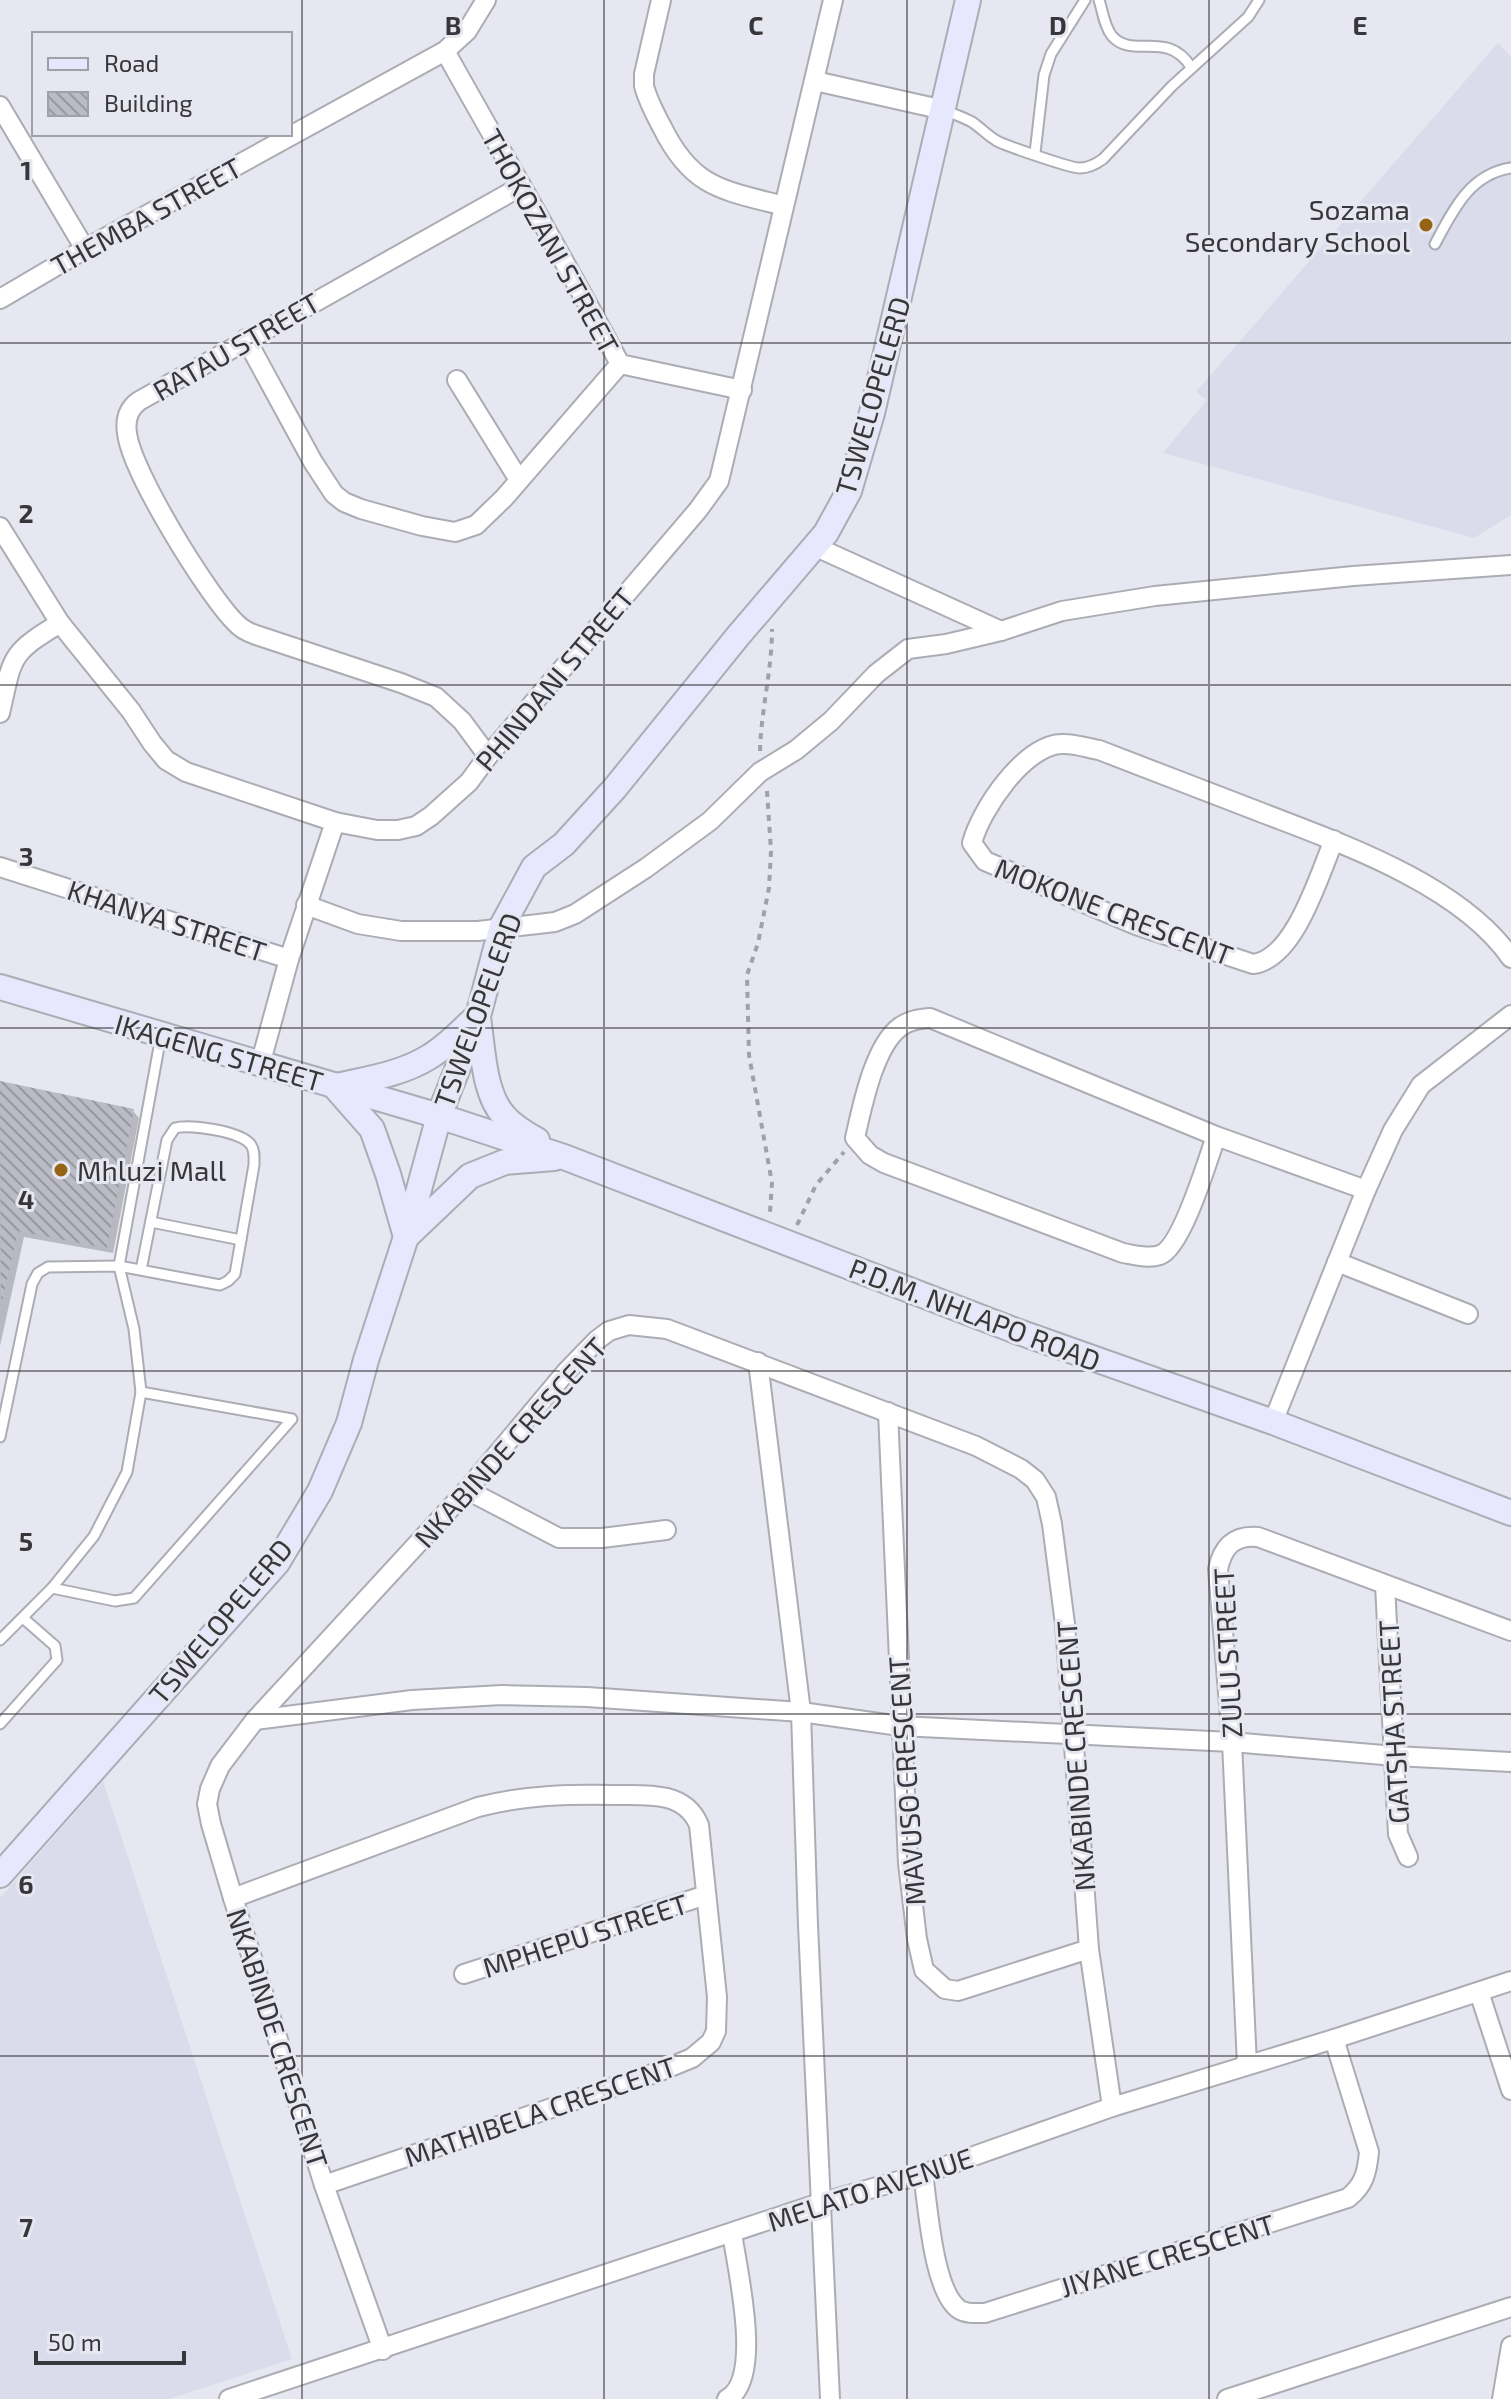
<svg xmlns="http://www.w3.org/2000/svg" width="1511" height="2399" font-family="'Exo 2',sans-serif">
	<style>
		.built { fill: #dadbeb }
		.shadow { fill: #0003 }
		.building { fill: url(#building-back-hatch) }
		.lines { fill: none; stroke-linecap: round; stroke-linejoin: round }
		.lane-casing { stroke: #abacb4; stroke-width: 13 }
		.street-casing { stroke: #abacb4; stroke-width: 22 }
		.secondary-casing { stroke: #abacb4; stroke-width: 28 }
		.path { stroke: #a0a0a7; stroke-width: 4; stroke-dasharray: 6 6; stroke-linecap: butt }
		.lane { stroke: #fff; stroke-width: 9 }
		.street { stroke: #fff; stroke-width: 18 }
		.secondary { stroke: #e7e8fe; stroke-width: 24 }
		.grid { fill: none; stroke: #37373b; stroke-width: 2; stroke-opacity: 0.55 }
		.poi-dot { fill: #946314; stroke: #e6e7f0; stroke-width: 3 }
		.labels { text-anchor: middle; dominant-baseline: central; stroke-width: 6; stroke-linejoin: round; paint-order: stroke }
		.poi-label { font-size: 28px; fill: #37373b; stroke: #e6e7f0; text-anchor: end }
		.street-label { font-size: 28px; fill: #37373b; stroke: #e6e7f0 }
		.grid-label { font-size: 26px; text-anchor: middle; font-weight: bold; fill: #37373b; stroke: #e6e7f0; stroke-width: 6; stroke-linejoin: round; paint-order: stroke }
	</style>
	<defs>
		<pattern id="building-back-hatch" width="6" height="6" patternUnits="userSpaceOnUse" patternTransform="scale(2)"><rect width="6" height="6" fill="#babbc4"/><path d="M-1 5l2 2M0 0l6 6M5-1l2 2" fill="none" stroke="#9899a0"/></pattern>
	</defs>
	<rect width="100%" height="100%" fill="#e6e7f0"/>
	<g class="built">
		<path d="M1498,43L1511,57V515L1474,538L1163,453L1207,400L1196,392Z"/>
		<path d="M103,1781L292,2359L169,2399H0V1898Z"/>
	</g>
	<path class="shadow" d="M0,1083L133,1111L139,1118L113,1253L24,1237L0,1346Z"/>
	<path class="building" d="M0,1081L134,1109L107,1248L18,1231L1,1305Z"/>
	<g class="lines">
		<g class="lane-casing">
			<g id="lane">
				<path d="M1099,0C1103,12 1104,26 1112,36C1133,60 1167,29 1191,67"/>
				<path d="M944,110C953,114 963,117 972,122C981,128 988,136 997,141C1004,145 1073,169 1080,168C1088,168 1096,164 1103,159L1172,86L1248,17L1259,0"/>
				<path d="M1035,153L1044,75L1051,54L1085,0"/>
				<path d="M1435,244C1453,210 1470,174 1511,168"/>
				<path d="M151,1222L241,1240"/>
				<path d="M0,1437L32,1284L38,1273L48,1267L119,1266L220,1285L228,1281L235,1274L254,1165C254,1158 255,1151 251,1145C241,1131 190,1124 175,1128L167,1140L141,1270"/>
				<path d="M52,1588L115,1601L134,1598L292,1419L141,1392"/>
				<path d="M0,1640L52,1588L94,1536L127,1472L141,1392L134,1329L119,1266L161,1036"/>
				<path d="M0,1724L57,1660L55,1646L23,1618"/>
			</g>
		</g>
		<g class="street-casing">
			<g id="street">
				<path d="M661,0L644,74V86C648,101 655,114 662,127C692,188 722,190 784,206"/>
				<path d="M445,51C503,155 564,258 620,364L742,390"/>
				<path d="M815,81L944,110"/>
				<path d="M0,106L85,249"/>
				<path d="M0,299L85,249L445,51L467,31L486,0"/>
				<path d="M246,339L313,462L334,494L344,502L361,509L422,526L455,532L476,525L504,498L620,364"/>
				<path d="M457,380L519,480"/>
				<path d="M0,527L60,623L131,711L152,743L166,760L186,772L335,822L377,830H398L416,826L431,816L469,782L488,756L698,510L719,481L833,0"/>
				<path d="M814,546L1001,631"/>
				<path d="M0,713C13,656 9,654 60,623"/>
				<path d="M488,756L462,721L436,697L401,683L256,635C247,632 241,629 235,622C207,594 131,471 127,433C125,420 128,409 139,401L520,187"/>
				<path d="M1334,840C1319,875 1295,959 1253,964L1136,925L985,861L972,843C981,809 1024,746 1061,744C1074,743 1087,748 1099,750C1153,771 1206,791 1260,812C1340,843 1460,884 1511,958"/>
				<path d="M0,867L289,959L335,822"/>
				<path d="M306,905L358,924L401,931H478L555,922L575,914L646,868L710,821L760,772L796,750L831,721L876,674L908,649L946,644L1001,631L1062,611L1155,596L1353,576L1511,565"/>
				<path d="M260,1065L289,959"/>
				<path d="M1216,1136C1208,1159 1182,1247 1160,1255C1148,1259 1135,1255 1123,1253L884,1163L870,1155L855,1138C862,1107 874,1046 900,1027C909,1020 920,1019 930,1018L1216,1136L1366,1190"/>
				<path d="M1337,1262L1468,1314"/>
				<path d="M758,1362L801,1712L808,1925L830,2399"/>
				<path d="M888,1412L908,1863L917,1939L924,1970L945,1989L958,1991L1089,1949"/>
				<path d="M1273,1422L1366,1190L1393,1130L1421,1085L1511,1015"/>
				<path d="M467,1490L559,1538H602L666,1530"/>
				<path d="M1385,1585L1398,1834L1408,1857"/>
				<path d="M255,1720L412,1700L502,1695L587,1697L801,1712L900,1726L1232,1742L1395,1756L1511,1762"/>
				<path d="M233,1898L478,1807C524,1795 569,1794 616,1795C633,1795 651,1794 667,1798C683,1802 693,1811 699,1825L717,1997L716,2031L711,2042L692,2058L658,2072L324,2185"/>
				<path d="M464,1974L706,1895"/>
				<path d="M1479,1992L1511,2090"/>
				<path d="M1247,2065L1232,1742L1218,1569C1223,1546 1234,1535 1258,1537L1511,1631"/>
				<path d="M923,2174C928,2206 933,2293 960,2310C967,2314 977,2313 985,2313L1348,2198C1364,2185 1367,2173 1369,2152L1334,2039"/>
				<path d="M383,2350L324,2185L233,1898L211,1824L207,1804L210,1789L220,1766L255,1720L467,1490L566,1372L597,1340L609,1331L629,1325L667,1329L976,1446L1021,1469L1035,1480L1046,1497L1052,1524L1065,1624L1089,1949L1112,2107"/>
				<path d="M229,2399L820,2203L923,2174L1112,2107L1334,2039L1511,1981"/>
				<path d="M727,2399C764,2379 737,2269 732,2233"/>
				<path d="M1227,2399L1511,2307"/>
				<path d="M1502,2399L1511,2346"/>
			</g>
		</g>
		<g class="secondary-casing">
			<g id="secondary">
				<path d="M0,987L439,1116L564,1157L1016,1331L1273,1422L1511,1513"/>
				<path d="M478,1018C483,1048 483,1094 505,1117C514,1127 526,1134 537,1140"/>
				<path d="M337,1086C367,1079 402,1074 429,1057C446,1047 459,1033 473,1020"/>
				<path d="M336,1088L372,1129L388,1174L406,1237L470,1176L505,1162L554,1158"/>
				<path d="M0,1875L277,1563L320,1491L349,1423L366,1360L406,1237L439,1116L478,1016L502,926L534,867L564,844L615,788L738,636L826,533L849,491L872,413L968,0"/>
			</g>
		</g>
		<g class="path">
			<path d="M760,751C761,710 772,670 772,629"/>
			<path d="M767,791L771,851L769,888L758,943L747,975L749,1055L772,1183L770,1212"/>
			<path d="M797,1225L816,1185L844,1152"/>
		</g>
		<use href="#lane" class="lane"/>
		<use href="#street" class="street"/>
		<use href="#secondary" class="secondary"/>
	</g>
	<path class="grid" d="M302,0V2399M604,0V2399M907,0V2399M1209,0V2399M0,343H1511M0,685H1511M0,1028H1511M0,1371H1511M0,1714H1511M0,2056H1511"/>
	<g class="poi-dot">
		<circle cx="1426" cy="225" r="8"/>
		<circle cx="61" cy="1170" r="8"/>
	</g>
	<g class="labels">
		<g class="poi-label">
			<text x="1410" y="209">Sozama<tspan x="1410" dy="32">Secondary School</tspan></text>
			<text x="77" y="1170" text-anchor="start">Mhluzi Mall</text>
		</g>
		<g class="street-label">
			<text transform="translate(146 216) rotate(-29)">THEMBA STREET</text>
			<text transform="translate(551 241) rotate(61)">THOKOZANI STREET</text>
			<text transform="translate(236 346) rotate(-30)">RATAU STREET</text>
			<text transform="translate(872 396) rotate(-74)">TSWELOPELERD</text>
			<text transform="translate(554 679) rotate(-50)">PHINDANI STREET</text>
			<text transform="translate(1114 911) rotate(21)">MOKONE CRESCENT</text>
			<text transform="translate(167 920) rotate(18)">KHANYA STREET</text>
			<text transform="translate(477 1010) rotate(-70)">TSWELOPELERD</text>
			<text transform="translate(219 1052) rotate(16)">IKAGENG STREET</text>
			<text transform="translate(975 1314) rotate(21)">P.D.M. NHLAPO ROAD</text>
			<text transform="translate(510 1442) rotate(-48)">NKABINDE CRESCENT</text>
			<text transform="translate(220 1621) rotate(-50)">TSWELOPELERD</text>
			<text transform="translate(1227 1653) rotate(-93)">ZULU STREET</text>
			<text transform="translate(1393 1722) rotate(-93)">GATSHA STREET</text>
			<text transform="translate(1075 1756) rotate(-94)">NKABINDE CRESCENT</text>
			<text transform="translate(906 1781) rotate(-94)">MAVUSO CRESCENT</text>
			<text transform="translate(585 1935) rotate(-18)">MPHEPU STREET</text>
			<text transform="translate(278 2038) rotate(72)">NKABINDE CRESCENT</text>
			<text transform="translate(540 2111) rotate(-19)">MATHIBELA CRESCENT</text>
			<text transform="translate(870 2189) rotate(-18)">MELATO AVENUE</text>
			<text transform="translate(1167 2255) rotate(-17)">JIYANE CRESCENT</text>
		</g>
	</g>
	<g class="grid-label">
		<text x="453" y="35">B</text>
		<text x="756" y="35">C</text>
		<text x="1058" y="35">D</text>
		<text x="1360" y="35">E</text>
		<text x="26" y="180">1</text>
		<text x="26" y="523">2</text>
		<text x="26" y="866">3</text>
		<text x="26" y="1209">4</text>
		<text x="26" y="1551">5</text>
		<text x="26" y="1894">6</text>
		<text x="26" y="2237">7</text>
	</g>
	<rect x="32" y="32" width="260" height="104" fill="#e6e7f0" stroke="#a0a1a8" stroke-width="2"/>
	<rect x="48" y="58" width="40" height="12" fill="#e7e8fe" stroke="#a0a1a8" stroke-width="2"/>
	<text x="104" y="72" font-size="24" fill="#37373b">Road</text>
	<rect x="48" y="92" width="40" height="24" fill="url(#building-back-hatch)" stroke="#a0a1a8" stroke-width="2"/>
	<text x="104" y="112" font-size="24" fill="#37373b">Building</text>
	<path d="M36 2351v12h148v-12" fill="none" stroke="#37373b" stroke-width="4"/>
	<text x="48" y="2351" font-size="24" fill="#37373b" stroke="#e6e7f0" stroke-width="6" paint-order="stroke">50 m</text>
</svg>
